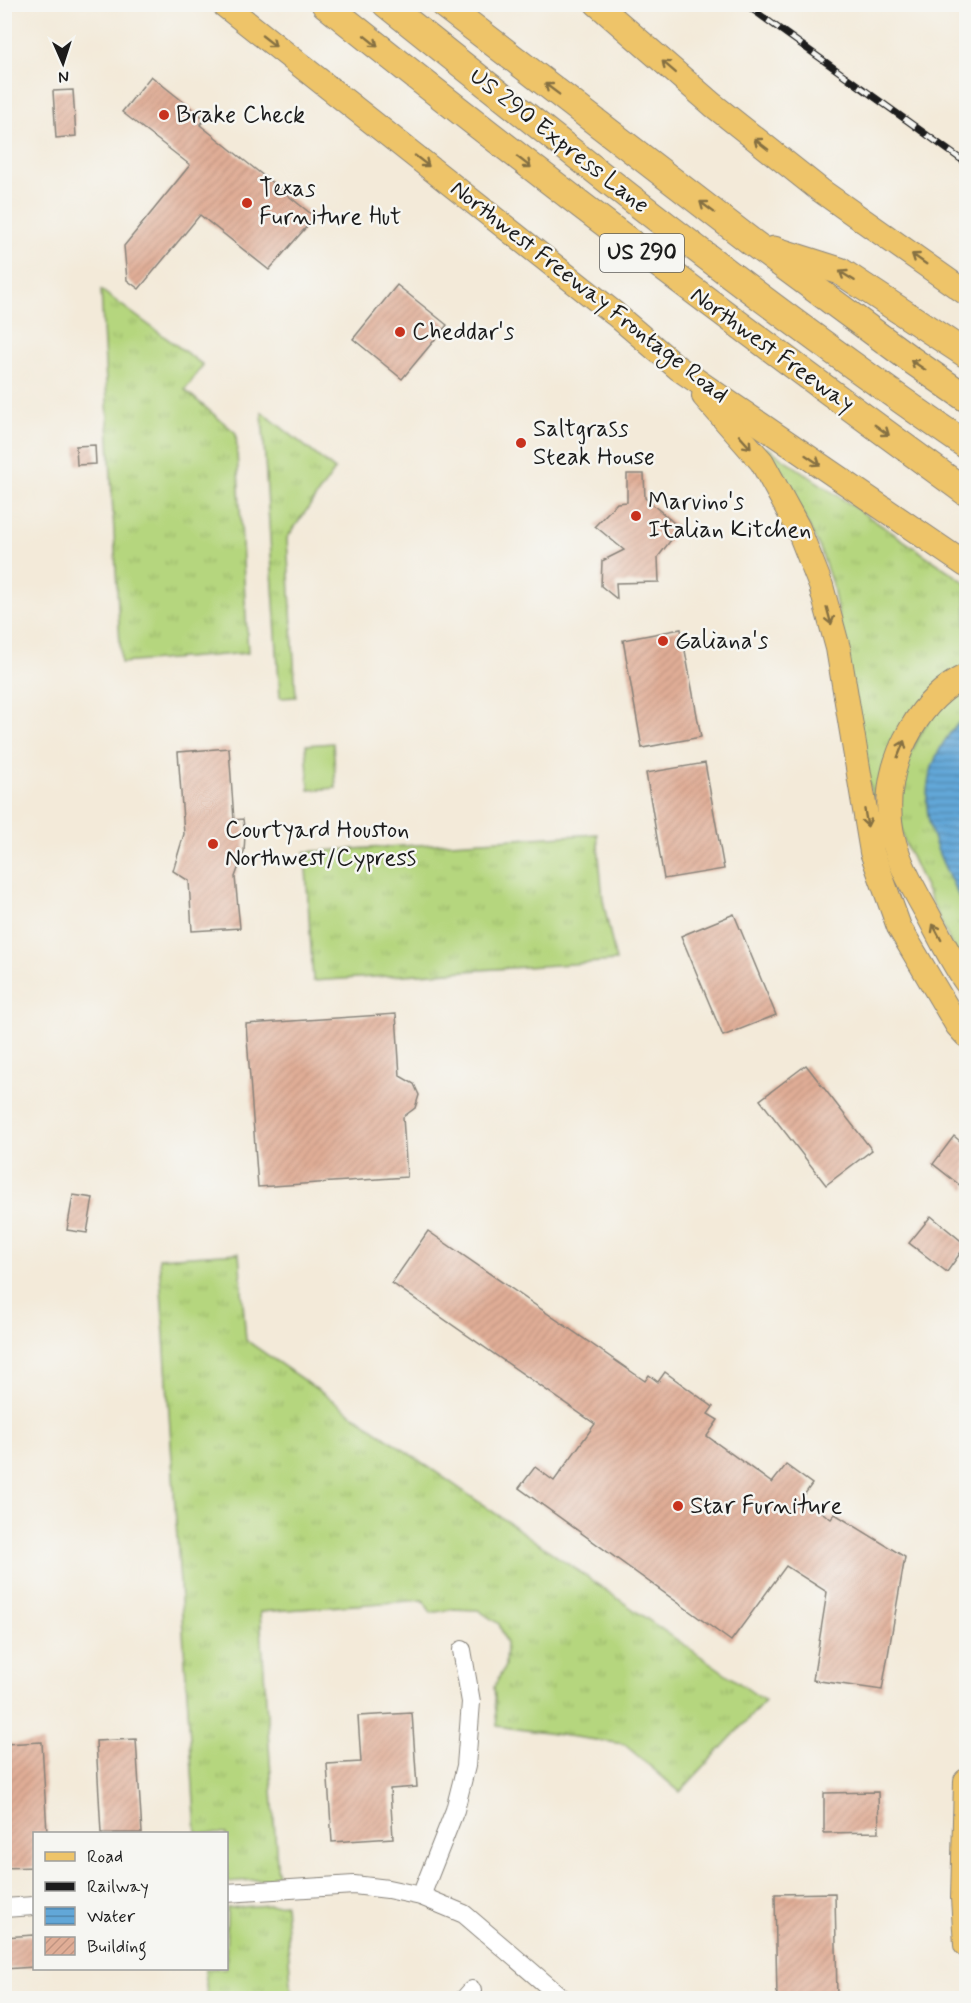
<svg xmlns="http://www.w3.org/2000/svg" width="971" height="2003" font-family="Mynerve,sans-serif">
	<style>
		.grass { fill: url(#grass-tufts); stroke: #68794d; stroke-width: 1.5 }
		.pitch { fill: #b5d67e; stroke: #68794d; stroke-width: 1.5 }
		.water { fill: url(#water-rules); stroke: #3f627a; stroke-width: 1.5 }
		.building { fill: url(#building-hatch) }
		.lines { fill: none; stroke-linecap: round; stroke-linejoin: round }
		.minor-casing { stroke: #88837a; stroke-width: 20 }
		.major-casing { stroke: #88837a; stroke-width: 26 }
		.highway-casing { stroke: #88837a; stroke-width: 29 }
		.minor { stroke: #fff; stroke-width: 18 }
		.major { stroke: #eec469; stroke-width: 24 }
		.highway { stroke: #eec469; stroke-width: 27 }
		.rail-casing { stroke: #1c1c1c; stroke-width: 7 }
		.rail { stroke: #f6f6f2; stroke-width: 4.5; stroke-dasharray: 14; stroke-linecap: butt }
		.oneway { stroke: #857042 }
		.poi-dot { fill: #c8321e; stroke: #f6f6f2; stroke-width: 2 }
		.labels { text-anchor: middle; dominant-baseline: central; stroke-width: 5; stroke-linejoin: round; paint-order: stroke }
		.shield { fill: #f6f6f2; stroke: #5d5d5c; stroke-width: 1.5 }
		.shield-label { font-size: 22px; font-weight: bold; fill: #1c1c1c }
		.poi-label { font-size: 24px; fill: #1c1c1c; stroke: #f6f6f2; text-anchor: start }
		.street-label { font-size: 24px; fill: #1c1c1c; stroke: #f6f6f2 }
	</style>
	<defs>
		<pattern id="grass-tufts" width="24" height="20" patternUnits="userSpaceOnUse" patternTransform="scale(1.5)"><rect width="24" height="20" fill="#b5d67e"/><path d="M3 7l-1-3M5 7V3M7 7l1-3M15 17l-1-3M17 17v-4M19 17l1-3" fill="none" stroke="#9bb76c"/></pattern>
		<pattern id="water-rules" width="6" height="5" patternUnits="userSpaceOnUse" patternTransform="scale(1.5)"><rect width="6" height="5" fill="#62a7d8"/><path d="M0 2.5h6" fill="none" stroke="#5087ae"/></pattern>
		<pattern id="building-hatch" width="6" height="6" patternUnits="userSpaceOnUse" patternTransform="scale(1.5)"><rect width="6" height="6" fill="#e0ad96"/><path d="M-1 1l2-2M0 6l6-6M5 7l2-2" fill="none" stroke="#c09481"/></pattern>
	</defs>
	<rect width="100%" height="100%" fill="#f6f6f2"/>
	<filter id="ink" filterUnits="userSpaceOnUse"><feTurbulence type="fractalNoise" baseFrequency=".0167" numOctaves="2"/><feDisplacementMap in="SourceGraphic" scale="12" xChannelSelector="R" yChannelSelector="G"/><feConvolveMatrix kernelMatrix="1 2 1 2 8 2 1 2 1" color-interpolation-filters="sRGB"/></filter>
	<filter id="wash" filterUnits="userSpaceOnUse"><feTurbulence type="fractalNoise" baseFrequency=".008" numOctaves="4" result="noise"/><feDisplacementMap in="SourceGraphic" scale="24" xChannelSelector="R" yChannelSelector="G"/><feGaussianBlur stdDeviation="1.35" result="paint"/><feColorMatrix in="noise" values="0 0 0 0 0 0 0 0 0 0 0 0 0 0 0 0 0 1.4 0 .05"/><feComposite in="paint" operator="in"/></filter>
	<g filter="url(#wash)">
		<rect width="100%" height="100%" fill="#f3ead9"/>
		<g class="grass">
			<path d="M101,290L203,365L185,390L236,433L248,653L121,663Z"/>
			<path d="M262,412L335,470L287,538L296,697L280,698Z"/>
			<path d="M766,447L966,583V668L878,795L871,796L833,587L819,546L799,508L762,451Z"/>
			<path d="M966,689V970L950,942L904,841L898,814L905,764L927,723L944,705Z"/>
			<path d="M597,834L603,900L616,961L313,981L305,852Z"/>
			<path d="M239,1253L246,1340L765,1701L680,1792L624,1744L497,1726L494,1687L505,1666L506,1642L499,1624L478,1610L452,1609L431,1613L423,1600L260,1612L278,1878L227,1882L226,1834L196,1833L159,1258Z"/>
			<path d="M285,1904L292,1998H207L205,1969L226,1968L227,1908Z"/>
		</g>
		<path class="pitch" d="M333,743L336,788L309,790L306,745Z"/>
		<path class="water" d="M966,716V911C942,861 911,812 936,757C943,741 953,727 966,716Z"/>
		<g id="blocks">
			<g class="building">
				<path d="M151,76L205,119L200,125L315,217L269,270L200,215L139,289L127,280L124,246L190,165L122,112Z"/>
				<path d="M73,90L76,136L56,138L53,91Z"/>
				<path d="M397,285L447,325L402,379L353,339Z"/>
				<path d="M95,445L96,464L77,465L76,446Z"/>
				<path d="M627,474H644L645,498L680,528L658,557L659,582L616,583L617,599L601,586L602,561L624,550L595,526L617,503L627,502Z"/>
				<path d="M681,629L701,737L642,748L623,640Z"/>
				<path d="M229,748L234,820L243,819L245,835L244,852L235,877L240,928L192,931L189,881L173,871L184,834L178,752Z"/>
				<path d="M705,763L724,869L664,879L646,773Z"/>
				<path d="M734,914L776,1015L723,1036L681,936Z"/>
				<path d="M396,1014L400,1076L414,1084L419,1095L415,1108L403,1117L407,1177L258,1187L246,1024Z"/>
				<path d="M806,1065L872,1150L826,1185L760,1100Z"/>
				<path d="M954,1136L966,1146V1190L933,1164Z"/>
				<path d="M73,1195L93,1198L87,1233L67,1230Z"/>
				<path d="M931,1216L966,1245L947,1272L909,1243Z"/>
				<path d="M428,1231L645,1381L649,1375L658,1382L665,1372L713,1407L708,1414L718,1420L707,1436L772,1483L786,1465L812,1484L802,1498L831,1519L835,1514L905,1557L882,1690L813,1680L827,1592L786,1566L731,1641L519,1488L535,1467L554,1481L595,1424L392,1283Z"/>
				<path d="M412,1713L417,1787L390,1789L393,1838L332,1842L327,1764L361,1762L358,1716Z"/>
				<path d="M136,1739L142,1833H101L96,1741Z"/>
				<path d="M42,1742L47,1833H34V1867L4,1868V1744Z"/>
				<path d="M878,1792L879,1832L824,1833V1793Z"/>
				<path d="M835,1893L837,1998H777L775,1894Z"/>
				<path d="M34,1935V1967L4,1969V1937Z"/>
			</g>
		</g>
	</g>
	<g filter="url(#ink)">
		<use href="#blocks" fill-opacity="0" stroke="#88837a" stroke-width="1.5"/>
		<g class="lines">
			<g class="minor-casing">
				<g id="minor">
					<path d="M226,1893L354,1885L388,1889L421,1896L464,1914L562,1998"/>
					<path d="M421,1896L455,1810L466,1766L471,1702L462,1650"/>
					<path d="M4,1908L34,1906"/>
					<path d="M465,1998L472,1990"/>
				</g>
			</g>
			<g class="major-casing">
				<g id="major">
					<path d="M223,4L615,314L678,368L966,565"/>
					<path d="M597,4L713,105L820,190L966,293"/>
					<path d="M704,396L762,462L798,528L821,586L838,648L872,852L899,927L957,1025L966,1035"/>
					<path d="M966,676C943,687 924,707 911,729C888,768 882,815 899,857C906,876 916,893 926,911C939,935 951,960 966,982"/>
					<path d="M966,1781L963,1898L966,1945"/>
				</g>
			</g>
			<g class="highway-casing">
				<g id="highway">
					<path d="M325,4C535,173 749,334 966,492"/>
					<path d="M386,4C576,156 766,308 966,445"/>
					<path d="M443,4L753,243L910,359L966,398"/>
					<path d="M774,250L840,271L966,354"/>
				</g>
			</g>
			<use href="#minor" class="minor"/>
			<use href="#major" class="major"/>
			<use href="#highway" class="highway"/>
			<g class="rail-casing">
				<path id="rail" d="M745,4L966,163"/>
			</g>
			<use href="#rail" class="rail"/>
		</g>
		<defs><path id="oneway-shaft" d="M-6 0H5M1.5-3L5.5 0L1.5 3" fill="none" stroke-width="1.6" stroke-linecap="round" stroke-linejoin="round" transform="scale(1.5)"/></defs>
		<g class="oneway">
			<use href="#oneway-shaft" transform="translate(269 41) rotate(38)"/>
			<use href="#oneway-shaft" transform="translate(371 41) rotate(39)"/>
			<use href="#oneway-shaft" transform="translate(669 67) rotate(-139)"/>
			<use href="#oneway-shaft" transform="translate(552 89) rotate(-143)"/>
			<use href="#oneway-shaft" transform="translate(761 144) rotate(-142)"/>
			<use href="#oneway-shaft" transform="translate(422 161) rotate(38)"/>
			<use href="#oneway-shaft" transform="translate(524 162) rotate(38)"/>
			<use href="#oneway-shaft" transform="translate(707 207) rotate(-143)"/>
			<use href="#oneway-shaft" transform="translate(919 259) rotate(-145)"/>
			<use href="#oneway-shaft" transform="translate(847 276) rotate(-148)"/>
			<use href="#oneway-shaft" transform="translate(918 365) rotate(-146)"/>
			<use href="#oneway-shaft" transform="translate(882 430) rotate(36)"/>
			<use href="#oneway-shaft" transform="translate(745 442) rotate(48)"/>
			<use href="#oneway-shaft" transform="translate(813 460) rotate(34)"/>
			<use href="#oneway-shaft" transform="translate(829 616) rotate(75)"/>
			<use href="#oneway-shaft" transform="translate(901 749) rotate(-68)"/>
			<use href="#oneway-shaft" transform="translate(866 818) rotate(80)"/>
			<use href="#oneway-shaft" transform="translate(937 932) rotate(-118)"/>
		</g>
	</g>
	<g class="poi-dot">
		<circle cx="164" cy="115" r="6"/>
		<circle cx="247" cy="203" r="6"/>
		<circle cx="400" cy="332" r="6"/>
		<circle cx="521" cy="443" r="6"/>
		<circle cx="636" cy="516" r="6"/>
		<circle cx="663" cy="641" r="6"/>
		<circle cx="213" cy="844" r="6"/>
		<circle cx="678" cy="1506" r="6"/>
	</g>
	<g class="labels">
		<rect class="shield" x="600" y="234" width="84" height="38" rx="4.5"/>
		<g class="shield-label">
			<text x="642" y="253">US 290</text>
		</g>
		<g class="poi-label">
			<text x="176" y="115">Brake Check</text>
			<text x="259" y="189">Texas<tspan x="259" dy="28">Furniture Hut</tspan></text>
			<text x="412" y="332">Cheddar's</text>
			<text x="533" y="429">Saltgrass<tspan x="533" dy="28">Steak House</tspan></text>
			<text x="648" y="502">Marvino's<tspan x="648" dy="28">Italian Kitchen</tspan></text>
			<text x="675" y="641">Galiana's</text>
			<text x="225" y="830">Courtyard Houston<tspan x="225" dy="28">Northwest/Cypress</tspan></text>
			<text x="690" y="1506">Star Furniture</text>
		</g>
		<g class="street-label">
			<text transform="translate(559 141) rotate(38)">US 290 Express Lane</text>
			<text transform="translate(589 292) rotate(38)">Northwest Freeway Frontage Road</text>
			<text transform="translate(772 350) rotate(36)">Northwest Freeway</text>
		</g>
	</g>
	<rect width="971" height="2003" fill="none" stroke="#f6f6f2" stroke-width="24"/>
	<rect x="33" y="1832" width="195" height="138" fill="#f6f6f2" stroke="#9f9f9c" stroke-width="1.5"/>
	<rect x="45" y="1852" width="30" height="9" fill="#eec469" stroke="#9f9f9c" stroke-width="1.5"/>
	<text x="87" y="1862" font-size="18" fill="#1c1c1c">Road</text>
	<rect x="45" y="1882" width="30" height="9" fill="#1c1c1c" stroke="#9f9f9c" stroke-width="1.5"/>
	<text x="87" y="1892" font-size="18" fill="#1c1c1c">Railway</text>
	<rect x="45" y="1907" width="30" height="18" fill="url(#water-rules)" stroke="#9f9f9c" stroke-width="1.5"/>
	<text x="87" y="1922" font-size="18" fill="#1c1c1c">Water</text>
	<rect x="45" y="1937" width="30" height="18" fill="url(#building-hatch)" stroke="#9f9f9c" stroke-width="1.5"/>
	<text x="87" y="1952" font-size="18" fill="#1c1c1c">Building</text>
	<g transform="translate(63 63) rotate(177)" stroke="#f6f6f2" stroke-width="4.5" paint-order="stroke">
	<path d="M0-4.5L10 22L0 15L-10 22Z" fill="#1c1c1c"/>
	<text y="-9" font-size="16" font-weight="bold" text-anchor="middle" fill="#1c1c1c">N</text>
	</g>
</svg>
